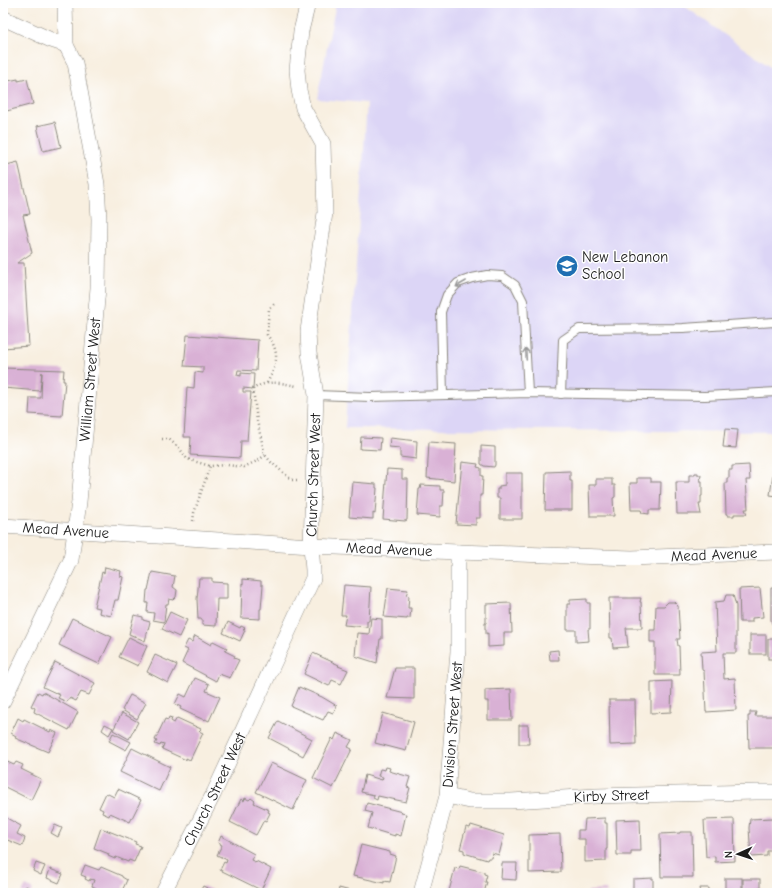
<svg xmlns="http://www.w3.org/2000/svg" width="780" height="896" font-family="'Comic Neue',sans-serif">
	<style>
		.built { fill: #dcd5f6 }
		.building { fill: #d9b1d5 }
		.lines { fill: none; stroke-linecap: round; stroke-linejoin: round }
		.lane-casing { stroke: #8a867e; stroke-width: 10 }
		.street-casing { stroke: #8a867e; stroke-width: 16 }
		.path { stroke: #8a867e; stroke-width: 2.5; stroke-dasharray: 1 3; stroke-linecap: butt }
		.lane { stroke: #fff; stroke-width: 8 }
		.street { stroke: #fff; stroke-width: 15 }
		.oneway { stroke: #999 }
		.labels { text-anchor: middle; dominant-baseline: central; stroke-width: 3; stroke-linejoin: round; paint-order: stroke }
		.poi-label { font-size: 15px; fill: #1c1c1c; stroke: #fff; text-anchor: start }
		.street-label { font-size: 15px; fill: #1c1c1c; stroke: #fff }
	</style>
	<rect width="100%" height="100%" fill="#fff"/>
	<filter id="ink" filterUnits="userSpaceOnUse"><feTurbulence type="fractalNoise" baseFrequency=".025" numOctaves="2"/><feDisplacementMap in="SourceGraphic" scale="8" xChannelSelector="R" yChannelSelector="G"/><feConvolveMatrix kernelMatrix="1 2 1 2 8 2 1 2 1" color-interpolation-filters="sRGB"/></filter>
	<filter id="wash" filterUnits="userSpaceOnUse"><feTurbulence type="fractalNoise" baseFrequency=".012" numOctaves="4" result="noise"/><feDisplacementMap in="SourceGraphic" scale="16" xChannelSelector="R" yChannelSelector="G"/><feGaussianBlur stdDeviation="0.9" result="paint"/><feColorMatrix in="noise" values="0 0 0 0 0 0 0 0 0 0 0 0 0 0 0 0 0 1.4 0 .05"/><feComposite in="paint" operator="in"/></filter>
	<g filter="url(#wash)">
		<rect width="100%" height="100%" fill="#f8efe0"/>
		<path class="built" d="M336,3H680L777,72V432L345,428L367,103L317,99Z"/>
		<g id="blocks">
			<g class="building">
				<path d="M18,79V81L27,79L33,104L3,112V82Z"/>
				<path d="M55,122L61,147L43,151L37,126Z"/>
				<path d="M18,162L30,214L23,215L32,253L17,263H24L29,346L3,348V166Z"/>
				<path d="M187,335L258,340L256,371L238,370L237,375L241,376V373L254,374L253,389L243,388V392H251L247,441H241L240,458L190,455L191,437H184L187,387L194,388L195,372L203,373V367L184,366Z"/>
				<path d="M3,368L64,370L63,381H65L62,416L29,414L30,398H41L42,372L40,391L3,388Z"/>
				<path d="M725,429L738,430L736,448L723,447Z"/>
				<path d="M361,437L381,438L380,450L360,449Z"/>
				<path d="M390,438L417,441L416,459L400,457V448L389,447Z"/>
				<path d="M429,442L456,444L454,481L427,478Z"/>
				<path d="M481,446L495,447V465L494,467L484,466L481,464Z"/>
				<path d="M776,455H777V496L770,495Z"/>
				<path d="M462,462L478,464L477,467L481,468V476H483L482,495H480V518H476V525L456,524Z"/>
				<path d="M749,465L750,480H746L748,509H745L747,514H734V516H728V514H726L725,483H727V478H729V470H732V466Z"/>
				<path d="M387,469L402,470V479H408L407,520L405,521L383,519Z"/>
				<path d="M570,471V481H572V510H545L546,472Z"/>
				<path d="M505,473H522V519H500V498H497V489H499V486L505,485Z"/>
				<path d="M695,473H698V475H701L700,481H702V496H701V504H699L701,514H677L676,482H689V475H695Z"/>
				<path d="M637,478H651V482H661L660,510H649V514L642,513L641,510H631L630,483H637Z"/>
				<path d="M596,479H612V485H615V497L613,498L614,516H590L589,485H596Z"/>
				<path d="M352,482L376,484V488H377L375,514L373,513V519L349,517Z"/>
				<path d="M421,485L440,486V490H444L443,506H440V517L417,515L419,489H420Z"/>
				<path d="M105,567L121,571L120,576L123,577L118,600H115L111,616L99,613L100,608L94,607L102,572L104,573Z"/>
				<path d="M152,572L175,576L173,587L177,590L176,597L173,600L169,599L168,604H166L164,622L153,620L154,613L147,612L148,603H146L147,590H148Z"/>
				<path d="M199,578H212V582L227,583V599H217L216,626L202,625V619H198L197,599Z"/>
				<path d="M243,579L261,581V585H263L261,609H260V619L241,618L242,583L243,584Z"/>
				<path d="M344,585L371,587L369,621H367V627L344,625L346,615H341Z"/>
				<path d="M388,588L408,590L406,595L409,596L408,608H411L410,618H407V619L384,617Z"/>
				<path d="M760,588L763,617L752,618V622H740L739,589Z"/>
				<path d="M771,588H777V624H772L771,620Z"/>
				<path d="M726,595H733L736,606V653H723L724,679L735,678L736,710L706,712L704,671L702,670L701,652L717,651L715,602L724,601Z"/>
				<path d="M609,598H641L640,602H641L642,628H626L628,647L613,648L612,638H610Z"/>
				<path d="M587,599V603H590V629H588L589,641L576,642V630H567V604H570V600Z"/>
				<path d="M668,602H674L678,606L680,639H677L678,646H679L680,675H655V642H650V630H655L656,606H664Z"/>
				<path d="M511,603L512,633H504V646L488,647V633L486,634V629H485V623H486V604Z"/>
				<path d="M170,612L187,620L179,637L162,629Z"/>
				<path d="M134,615L143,617V620L150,622L145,641L129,634Z"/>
				<path d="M72,618L112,637L99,664L59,645Z"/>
				<path d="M371,618L382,619V639H380L377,663L355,656L357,633L369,634Z"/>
				<path d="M228,622L240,628L241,626L245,628L243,630H245L240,641L223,633Z"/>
				<rect x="750" y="635" width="16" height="19"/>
				<path d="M195,636L211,645L213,641L227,648L225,651L235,656L234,658L239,660L230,678L219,674L216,681L182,663L188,650L184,648L188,640L192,642Z"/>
				<path d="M129,637L147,646L138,666L119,657Z"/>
				<rect x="768" y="639" width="9" height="20"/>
				<path d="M558,650L559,660H550L549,651Z"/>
				<path d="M313,653L339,665L338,666L348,670L341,684L332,680L329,686L304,674Z"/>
				<path d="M155,655L177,665L168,683L147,672Z"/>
				<path d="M55,662L95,683L89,695L81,692L76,701L70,698L67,702L58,698L60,695L43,687Z"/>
				<path d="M395,668H414V699L387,698Z"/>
				<path d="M195,678L209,684L206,691L220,697L209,721L205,719L204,720L180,709L181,707L175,704L180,694L186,697Z"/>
				<path d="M672,681L671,712L651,713V682Z"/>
				<path d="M299,687L322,697L337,706L333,713L328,711L323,720L291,706Z"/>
				<path d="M511,689L512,720H488V701H485V690Z"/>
				<path d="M38,692L42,694L43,692L78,712L69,730L34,712L35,708L31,706Z"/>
				<path d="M130,695L146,703L137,719L122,710Z"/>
				<path d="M609,700H635L636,744L610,745Z"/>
				<path d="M750,712H756L755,716H775V748H749L748,716H750Z"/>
				<path d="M122,713L138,722L129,739L113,730Z"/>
				<path d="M383,713L414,722L406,751L375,743Z"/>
				<path d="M169,717L172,718L171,721L174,723L177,718L201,729L199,731L203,733L190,760L186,758V760L162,749L164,744L161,743L160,746L155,744L157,741L155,740L165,719L168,720Z"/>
				<path d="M18,718L23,721L24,719L50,732L51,730L57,733L48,752L15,738L16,736L11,733Z"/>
				<path d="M278,721L312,739L303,756L269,738Z"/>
				<path d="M105,724L113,728L109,735L102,730Z"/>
				<path d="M519,725H528L529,744H519Z"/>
				<path d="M113,733L131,742L126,750L109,741Z"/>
				<path d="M337,733L352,740L348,747L352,749L333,788L313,778L332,738L334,740Z"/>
				<path d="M132,748L170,767L159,791L120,772Z"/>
				<path d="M3,760L14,765L16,762L23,765L21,769L41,779L31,800L3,786Z"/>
				<path d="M271,763L307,780L293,810L256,792Z"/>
				<path d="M386,767L390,768L389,771L410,777L407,787L410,788L406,802L378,796L377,800L373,798L374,795L361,792L365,775L382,780L383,777L378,776L380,769L385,770Z"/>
				<path d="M118,789L141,800L130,822L110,813L109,816L102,813L103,810L99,808L106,793L114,797Z"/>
				<path d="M245,798L249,800L251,798L255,801L254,803L269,810L268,812L270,813L266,821L264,820L256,835L230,822L241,799L244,801Z"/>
				<path d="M367,803L402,812L401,813L406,814L401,836L395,834V836L368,828L372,813L365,811Z"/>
				<path d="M3,816L21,826L17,834L25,838L22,846L5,839L4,841H3Z"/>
				<path d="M605,818V823H607V849H606V861L585,862V839H578V830H584L585,819Z"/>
				<path d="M773,818L775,851H767V856L751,857L749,828L750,819Z"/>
				<path d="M640,819L641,851H631V855H617L616,820Z"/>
				<path d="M734,819L735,861L715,862V856L706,857L704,820Z"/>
				<path d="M55,825L62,828L58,837L51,833Z"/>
				<path d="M471,825L504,835L499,855L492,853L491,858H488L487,860L464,853V850L460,849L466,827L470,828Z"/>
				<path d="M101,828L136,842L135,844L141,846L134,862L129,860L128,862L116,857L115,859L108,856L109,854L94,848Z"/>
				<path d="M680,832H692L693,877H661L660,834L680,833Z"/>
				<path d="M560,834L561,872L529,873V835Z"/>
				<path d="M221,836L254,854L251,860L255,862L256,861L271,869L261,890L220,870L224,862L226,863L227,860L217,855L222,845L218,843Z"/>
				<path d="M361,845L390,852V854L396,856L390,882L384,881V883L353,876Z"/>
				<path d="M36,863L45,866L41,875L33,871Z"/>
				<path d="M502,863H517L516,880L501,879Z"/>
				<path d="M85,865L99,870L101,867L122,876V877L127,880L121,893H107L101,890L100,893L94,892L96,888L92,886L94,880L90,879L89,881L85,879L86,877L81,875Z"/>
				<path d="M460,866L484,872V874L487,875L485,882H487L484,893H452L449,891L455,868L459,869Z"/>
				<path d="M50,869L63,874L59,883L47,878Z"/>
				<path d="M653,878V893H633V879Z"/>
				<rect x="725" y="878" width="17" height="15"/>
				<rect x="743" y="879" width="17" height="14"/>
				<path d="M26,886L33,890L31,893H22Z"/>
				<path d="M203,886L218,893H199Z"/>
				<path d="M339,888L358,893H338Z"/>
				<path d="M700,888H709V893H701Z"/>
				<path d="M606,890L607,893H588V891Z"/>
			</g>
		</g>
	</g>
	<g filter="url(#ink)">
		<use href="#blocks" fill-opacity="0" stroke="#8a867e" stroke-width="1"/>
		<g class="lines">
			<g class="lane-casing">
				<g id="lane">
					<path d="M561,394L563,340L579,329L683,328L774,322L777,325"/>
					<path d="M316,395L370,397L528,393L705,396L777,392"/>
					<path d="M443,395L441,312L447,295L458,283L472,278L487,275L502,276L515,285L523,301L528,393"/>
				</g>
			</g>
			<g class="street-casing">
				<g id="street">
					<path d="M3,18L51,40L66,45"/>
					<path id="s1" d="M3,526L311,546L458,552L632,558L777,552"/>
					<path id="s2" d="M3,701L71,560L79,502L98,288L99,219L97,184L75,63L66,45L65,3"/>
					<path id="s3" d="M447,796L470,801H511L596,796L756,792H777"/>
					<path id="s4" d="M163,893L214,793L313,578V570L311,546L316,395L309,353L308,331L325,213L323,144L303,108L299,90L297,70L301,31L308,3"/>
					<path id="s5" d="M421,893L447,796L458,651V552"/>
				</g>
			</g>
			<g class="path">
				<path d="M267,383C277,365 281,352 267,335L269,309L274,304"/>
				<path d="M162,439H169L180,449L187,459L210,466L227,465L244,467L259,460L265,455"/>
				<path d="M297,480H292L271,462L265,455L257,421L253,389C268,379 281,383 297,386"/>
				<path d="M193,521L194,513L210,466"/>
			</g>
			<use href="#lane" class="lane"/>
			<use href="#street" class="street"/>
		</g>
		<defs><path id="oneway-shaft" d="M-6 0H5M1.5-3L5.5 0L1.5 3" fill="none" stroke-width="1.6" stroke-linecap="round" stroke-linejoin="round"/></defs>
		<g class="oneway">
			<use href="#oneway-shaft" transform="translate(461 284) rotate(150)"/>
			<use href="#oneway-shaft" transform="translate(526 354) rotate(-93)"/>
		</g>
	</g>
	<defs>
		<g id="school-disc" transform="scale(1.15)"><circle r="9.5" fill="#1f6fb2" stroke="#fff"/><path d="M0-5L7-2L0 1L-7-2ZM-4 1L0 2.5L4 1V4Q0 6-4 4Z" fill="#fff"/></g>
	</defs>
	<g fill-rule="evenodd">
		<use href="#school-disc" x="567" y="266"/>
	</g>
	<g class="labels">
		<g class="poi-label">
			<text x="582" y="257">New Lebanon<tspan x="582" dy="17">School</tspan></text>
		</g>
		<g class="street-label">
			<text stroke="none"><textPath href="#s2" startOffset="338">William Street West</textPath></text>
			<text stroke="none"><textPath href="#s4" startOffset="452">Church Street West</textPath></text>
			<text stroke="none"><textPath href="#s1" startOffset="63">Mead Avenue</textPath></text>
			<text stroke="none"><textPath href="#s1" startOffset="387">Mead Avenue</textPath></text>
			<text stroke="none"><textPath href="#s1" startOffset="712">Mead Avenue</textPath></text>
			<text stroke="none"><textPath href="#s5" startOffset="172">Division Street West</textPath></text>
			<text stroke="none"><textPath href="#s4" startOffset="116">Church Street West</textPath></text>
			<text stroke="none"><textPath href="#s3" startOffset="165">Kirby Street</textPath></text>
		</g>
	</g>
	<rect width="780" height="896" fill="none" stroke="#fff" stroke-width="16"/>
	<g transform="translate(738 854) rotate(267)" stroke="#ffffff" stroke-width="3" paint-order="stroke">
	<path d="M0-3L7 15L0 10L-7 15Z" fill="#1c1c1c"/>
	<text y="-6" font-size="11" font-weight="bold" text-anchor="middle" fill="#1c1c1c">N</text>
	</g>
</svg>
